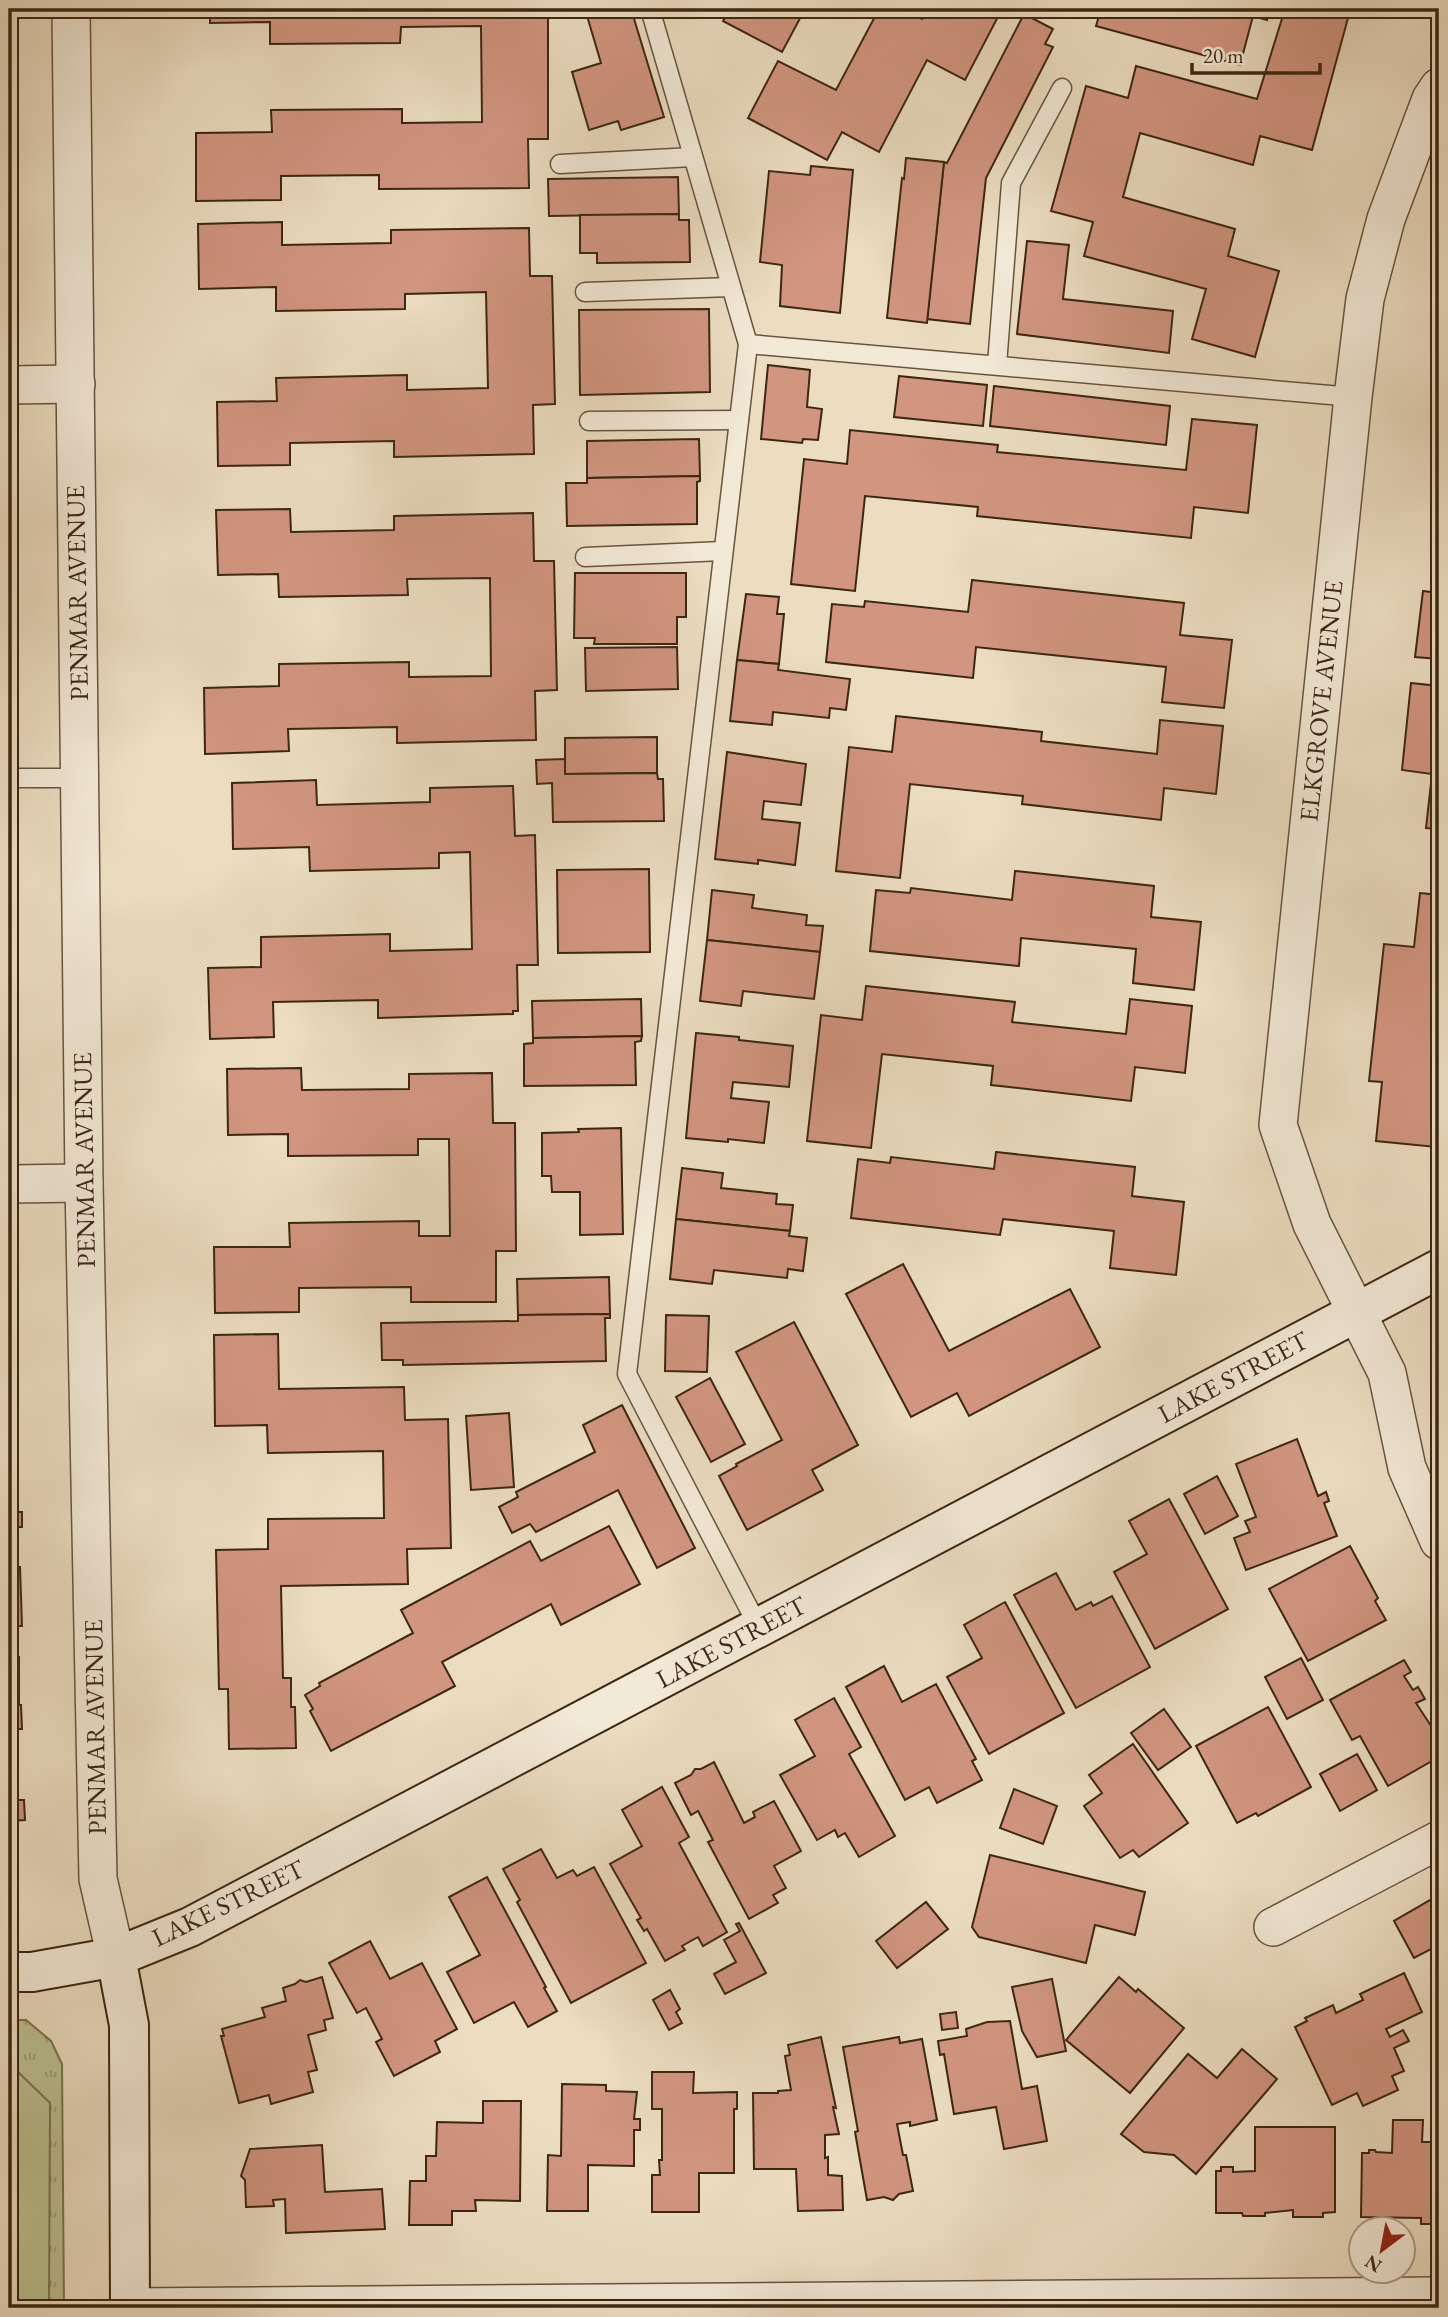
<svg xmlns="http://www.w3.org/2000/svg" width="1448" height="2317" font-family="'EB Garamond',serif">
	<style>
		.park { fill: url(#park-tufts); stroke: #7c7352; stroke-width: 2 }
		.pitch { fill: #bbc091; stroke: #7c7352; stroke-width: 2 }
		.building { fill: #d19580; stroke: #3d2613; stroke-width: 2 }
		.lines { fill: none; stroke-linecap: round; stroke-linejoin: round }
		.lane-casing { stroke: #69543e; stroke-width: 21 }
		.street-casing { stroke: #69543e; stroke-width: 40 }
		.secondary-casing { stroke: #3d2613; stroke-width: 42 }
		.lane { stroke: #f3e9d7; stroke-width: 18 }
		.street { stroke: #f3e9d7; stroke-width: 37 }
		.secondary { stroke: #f3e9d7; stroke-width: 38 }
		.labels { text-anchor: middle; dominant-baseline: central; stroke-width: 7; stroke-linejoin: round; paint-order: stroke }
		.street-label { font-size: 26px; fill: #3d2613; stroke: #f3e9d7 }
	</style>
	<defs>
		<pattern id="park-tufts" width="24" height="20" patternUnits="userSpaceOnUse" patternTransform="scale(1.75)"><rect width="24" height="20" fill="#bbc091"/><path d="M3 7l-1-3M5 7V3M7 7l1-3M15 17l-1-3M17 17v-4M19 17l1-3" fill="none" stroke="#999c75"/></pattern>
	</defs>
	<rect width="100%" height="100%" fill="#ecddc1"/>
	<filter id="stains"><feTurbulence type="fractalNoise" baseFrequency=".00286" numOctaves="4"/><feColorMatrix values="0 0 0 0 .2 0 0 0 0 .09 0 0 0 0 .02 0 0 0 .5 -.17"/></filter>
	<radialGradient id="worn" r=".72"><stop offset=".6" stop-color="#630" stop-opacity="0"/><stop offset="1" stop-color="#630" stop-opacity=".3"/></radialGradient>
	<path class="park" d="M9,2020H26L51,2041L62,2064L64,2308H9Z"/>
	<path class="pitch" d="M9,2070H16L50,2103L49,2308H9Z"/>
	<g class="building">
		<path d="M210,9H548V139H528L529,188L379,189V175L281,176V200L196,201V133L272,132L271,110L402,109V123L482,122L481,26L401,27L400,43L270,44V22L210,23Z"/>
		<path d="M585,9H631L664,117L621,130L618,121L589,130L572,72L601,63Z"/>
		<path d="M684,9H714L686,17Z"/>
		<path d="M730,9H805L782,52L723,21Z"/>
		<path d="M879,9H903L922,19L928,9H1002L965,80L927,60L879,152L842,132L827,160L748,118L778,61L836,90Z"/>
		<path d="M1101,9H1270L1267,20L1253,16L1240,65L1096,26Z"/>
		<path d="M1285,9H1315L1348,18L1312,150L1260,136L1253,165L1140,133L1123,197L1235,229L1228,256L1279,271L1255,357L1192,339L1206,289L1084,256L1093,222L1051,211L1086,86L1128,98L1136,66L1257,99Z"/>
		<path d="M1024,14L1053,29L1045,44L1053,47L986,178L970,324L927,319L944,162L947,163Z"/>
		<path d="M906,158L944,162L927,323L887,318L902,178L904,179Z"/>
		<path d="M811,166L853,170L840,313L780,306L782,265L760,262L769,171L810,175Z"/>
		<path d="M678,177L679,214L549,216L548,179Z"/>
		<path d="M679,214V220H689L690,262L597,263V253H580V215Z"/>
		<path d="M282,222V245L391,243V230L529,228L530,276H552L555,404L533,405L534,454L394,457V441L290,443V465L218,466L217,402L277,401L276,378L407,375V390L488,388L486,292L405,294V309L276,311V287L199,289L198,224Z"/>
		<path d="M1027,241L1069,245L1063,299L1173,311L1169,353L1017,334Z"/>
		<path d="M709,309L710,392L580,395L579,310Z"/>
		<path d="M768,365L810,370L807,407L822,409L818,440L803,439L802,443L761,439Z"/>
		<path d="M899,376L987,385L983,426L894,417Z"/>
		<path d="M994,386L1170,406L1166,445L990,426Z"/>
		<path d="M1192,419L1257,425L1248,513L1194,507L1191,538L977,516L978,507L865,496L855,591L791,584L804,459L847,464L850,430L998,445L997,452L1186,470Z"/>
		<path d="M1439,435V492H1433Z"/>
		<path d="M699,439L700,476L587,478V441Z"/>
		<path d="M700,476V481L697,482V524L567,526L566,483H587V478Z"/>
		<path d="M290,509L291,532L394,530V516L533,513L534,561H554L557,690L535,691L536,740L397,743V727L288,729L289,751L205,754L204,688L279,686V664L409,662V677L491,676L490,578L407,579L408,595L279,597L278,574L218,575L216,510Z"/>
		<path d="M575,573H686V617H677V644H594L595,638H574Z"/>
		<path d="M972,580L1184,603L1180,635L1232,640L1224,708L1162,702L1166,667L976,647L973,678L826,662L832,604L864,607L865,601L968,612Z"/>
		<path d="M1423,591L1439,593V659L1415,657Z"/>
		<path d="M746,594L779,597L777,614H784L779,664L737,660Z"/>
		<path d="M677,647L678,689L586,691L585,648Z"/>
		<path d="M737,660L779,664L778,670L850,679L846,710L830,708L829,718L773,712L772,725L730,721Z"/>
		<path d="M1411,683L1439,686V829L1426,828L1432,774L1402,770Z"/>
		<path d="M896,716L1042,732L1041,741L1157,754L1160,720L1223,726L1216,794L1164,788L1161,820L1022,804L1023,796L910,784L900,878L836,871L849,747L892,752Z"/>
		<path d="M657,737V773L565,774V738Z"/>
		<path d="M727,752L806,764L801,805L764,801L762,819L800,823L795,865L758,860V864L715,859Z"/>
		<path d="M565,759V774L657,773L658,779H663L664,821L553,822L552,783L537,784L536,760Z"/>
		<path d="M316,780L317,805L430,802V788L513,786L515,836L535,835L538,965H517L518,1011H513V1014L378,1018V1000L273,1002L274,1037L210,1039L208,968L261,967V937L390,934V951L472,949L470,852L439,853V868L310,871L309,847L233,849L232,783Z"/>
		<path d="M649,869L650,952L558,953L557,870Z"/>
		<path d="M1015,871L1154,886L1151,917L1201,922L1194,990L1133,983L1136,949L1021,938L1019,966L870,951L876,890L910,893L911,888L1012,900Z"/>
		<path d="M712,890L754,895L752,908L807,915L806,925L823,926L820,952L707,940Z"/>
		<path d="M1420,893L1439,895V1039L1435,1078H1439V1119L1436,1147L1376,1141L1382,1082L1369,1081L1384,944L1414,947Z"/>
		<path d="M707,940L820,952L814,999L743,991L741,1006L700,1001Z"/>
		<path d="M866,986L1015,1002L1012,1022L1126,1034L1130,999L1192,1006L1185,1073L1135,1067L1131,1101L991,1085L993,1066L882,1054L871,1148L807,1141L821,1015L862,1020Z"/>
		<path d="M641,999L642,1036L533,1038L532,1001Z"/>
		<path d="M696,1033L739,1037V1040L793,1046L789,1087L733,1082L731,1098L769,1102L764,1143L728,1139V1142L686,1138Z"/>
		<path d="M642,1036L641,1041L635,1042L636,1085L524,1086V1044L533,1043V1038Z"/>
		<path d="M9,1041H12L13,1085L9,1086Z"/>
		<path d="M301,1068L302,1090L409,1089V1074L492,1073L493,1123H515L516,1251H496V1302H411V1287L299,1288V1312L215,1313L214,1247H290L289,1223L419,1221V1236H450L449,1139H418V1155L288,1156V1134L228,1135L227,1069Z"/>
		<path d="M621,1128L623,1234L580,1235V1192H552L551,1176H542V1133L579,1132L578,1129Z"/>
		<path d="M996,1152L1135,1167L1132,1196L1184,1202L1176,1275L1110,1268L1114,1231L1003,1219L1000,1235L851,1218L858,1159L890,1163L891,1157L994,1169Z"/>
		<path d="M682,1168L723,1173L721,1188L777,1194L776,1204L793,1205L790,1231L676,1219Z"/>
		<path d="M676,1219L790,1231L789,1236L807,1238L803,1271L788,1269L787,1278L714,1270L712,1284L670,1279Z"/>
		<path d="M903,1264L949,1351L1070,1289L1100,1347L969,1416L957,1393L911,1417L846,1294Z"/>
		<path d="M9,1272L10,1296H14V1305H9V1337Z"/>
		<path d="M609,1277L610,1314L518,1315L517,1279Z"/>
		<path d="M610,1314V1318H605L606,1361L403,1365V1360H382L381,1323L518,1321V1315Z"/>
		<path d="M666,1315L709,1316L707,1372L665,1371Z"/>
		<path d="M794,1322L858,1445L812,1470L823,1490L747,1530L719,1476L737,1466L736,1464L782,1440L736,1352Z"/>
		<path d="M278,1334L279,1389L404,1387L405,1420L448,1419L451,1548L407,1549L408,1584L281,1586L283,1678H291V1707H295L296,1748L229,1749L228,1689H219L216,1550L268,1549V1519L384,1518L383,1451L268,1453L267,1425L215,1426L214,1335Z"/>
		<path d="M9,1372L11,1393H16L17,1403L10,1402V1432Z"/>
		<path d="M710,1378L745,1444L711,1462L676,1397Z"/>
		<path d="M622,1405L695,1548L657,1568L618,1490L536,1532L530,1524L512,1533L499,1507L518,1497L516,1492L595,1452L583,1425Z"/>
		<path d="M509,1413L514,1487L471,1490L466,1416Z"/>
		<path d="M1297,1439L1318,1496L1326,1492L1329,1501L1324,1503L1337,1536L1246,1570L1234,1538L1250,1532L1245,1521L1256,1517L1236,1464Z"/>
		<path d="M1217,1476L1238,1516L1205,1534L1184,1494Z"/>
		<path d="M9,1489H13V1512H22V1527H13V1532H9Z"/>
		<path d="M1169,1499L1228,1609L1155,1649L1114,1572L1147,1554L1129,1521Z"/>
		<path d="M609,1526L640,1584L561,1625L551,1604L442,1662L455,1686L331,1751L310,1711L313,1709L305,1695L320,1686L319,1683L413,1633L401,1610L530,1541L541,1561Z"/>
		<path d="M1350,1546L1378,1598L1375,1601L1386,1620L1308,1661L1269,1589Z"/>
		<path d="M9,1567H20L22,1626H17V1630H9Z"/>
		<path d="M1056,1573L1076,1610L1091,1602L1093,1606L1112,1596L1150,1667L1076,1708L1014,1595Z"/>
		<path d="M1005,1602L1064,1713L989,1754L947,1677L982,1658L964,1625Z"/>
		<path d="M9,1657H19V1705H21L22,1729H15V1726H9Z"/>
		<path d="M1301,1658L1323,1700L1287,1719L1265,1677Z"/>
		<path d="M1404,1660L1411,1672L1404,1676L1413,1690L1418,1687L1425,1699L1416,1703L1439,1738V1757L1388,1786L1360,1736L1352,1740L1330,1700Z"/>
		<path d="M884,1666L902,1702L936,1684L976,1759L972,1761L982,1780L937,1803L929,1787L905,1800L846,1687Z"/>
		<path d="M834,1698L861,1747L849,1754L895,1836L859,1857L845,1833L838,1837L835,1830L817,1840L780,1775L815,1756L795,1720Z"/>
		<path d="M1268,1707L1311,1787L1258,1816L1256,1813L1237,1823L1196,1746Z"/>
		<path d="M1164,1709L1191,1747L1158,1770L1131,1733Z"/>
		<path d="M1133,1744L1188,1823L1139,1857L1133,1850L1120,1858L1084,1806L1102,1793L1089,1775Z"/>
		<path d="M17,1750L18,1800H24L25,1820L9,1821V1751Z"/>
		<path d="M1357,1754L1377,1790L1340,1811L1320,1774Z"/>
		<path d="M714,1762L744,1823L755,1817L753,1812L774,1801L801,1851L774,1866L786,1888L773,1895L778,1903L749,1919L708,1842L713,1840L698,1811L691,1815L675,1783L691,1775L695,1769H701Z"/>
		<path d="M662,1787L689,1837L679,1843L727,1932L703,1946L698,1937L682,1946L685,1950L665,1961L647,1929L644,1931L637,1920L641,1918L610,1864L642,1846L622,1810Z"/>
		<path d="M1014,1789L1057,1806L1043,1844L1000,1828Z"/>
		<path d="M9,1836H17L18,1905H9Z"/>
		<path d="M541,1849L557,1878L573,1870L577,1876L594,1867L646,1963L571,2003L517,1902L520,1900L503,1869Z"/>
		<path d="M990,1855L1145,1892L1135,1935L1095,1925L1086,1963L979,1937L972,1927Z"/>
		<path d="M487,1877L546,1987L544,1988L557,2011L528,2027L514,2002L474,2023L447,1972L480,1955L449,1897Z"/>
		<path d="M1432,1899L1439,1913V1945L1414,1958L1394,1921Z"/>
		<path d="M926,1902L948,1929L897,1968L876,1941Z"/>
		<path d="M739,1923L766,1973L725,1994L714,1974L736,1962L724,1940L740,1931L736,1924Z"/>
		<path d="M370,1941L390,1979L422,1963L457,2029L435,2041L440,2052L394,2076L376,2042L382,2039L366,2008L357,2013L329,1963Z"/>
		<path d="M1404,1973L1422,2012L1386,2029L1390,2037L1403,2030L1409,2041L1394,2048L1404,2071L1392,2076L1398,2090L1363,2106L1357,2093L1332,2105L1295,2027L1307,2021L1305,2018L1333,2005L1336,2013L1363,2000L1360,1994Z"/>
		<path d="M322,1977L333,2018L324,2020L326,2030L308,2035L317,2070L308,2072L313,2092L271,2104L269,2095L239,2103L221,2036H224L222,2029L265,2017L262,2008L286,2001L283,1988L295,1984L300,1980L306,1982Z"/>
		<path d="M1119,1977L1136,1992L1138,1989L1184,2028L1130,2093L1066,2040Z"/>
		<path d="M1052,1979L1066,2051L1037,2057L1022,2031L1012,1987Z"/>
		<path d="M670,1990L680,2009L676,2012L682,2023L669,2030L653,2000Z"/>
		<path d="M956,2012L958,2028L942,2030L940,2014Z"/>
		<path d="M1010,2021L1022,2089L1037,2086L1047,2141L1004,2149L996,2107L954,2114L944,2054L940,2055L938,2041L967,2036L966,2029L987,2022Z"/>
		<path d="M821,2037L836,2108L833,2107L839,2134L825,2135V2158L828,2157V2175L842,2176L843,2210L798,2211L796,2169H754L753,2093H778V2091L791,2090L785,2056L790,2055L788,2045Z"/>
		<path d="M899,2037L900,2043L922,2039L937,2120L910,2126V2122L897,2124L903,2155H906L913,2191L899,2194L893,2200L884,2197L867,2200L855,2132L858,2131L843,2047Z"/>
		<path d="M1242,2049L1277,2079L1196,2174L1174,2155L1144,2152L1121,2134L1188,2054L1217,2078Z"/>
		<path d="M652,2072H694L693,2093L737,2092V2109H734V2173H699V2212H652V2175H660L659,2160H662V2109H652Z"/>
		<path d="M562,2084L606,2085V2091L637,2092L634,2119H640V2130H634V2166L588,2165V2211H547L548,2155L561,2156Z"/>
		<path d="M483,2101H521L520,2201L475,2200L476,2211H452V2225H409L410,2181H426V2156H436L437,2122L483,2123Z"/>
		<path d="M1393,2120H1423L1422,2142H1439V2224H1421V2218L1361,2217L1362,2153H1369V2150H1375L1376,2152L1392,2153Z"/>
		<path d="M1255,2127H1335V2212L1323,2213V2217H1293V2210L1265,2213V2216H1243L1242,2213H1216V2171H1221V2167H1233V2172L1255,2171Z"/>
		<path d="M322,2145L325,2192L382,2189L385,2229L286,2233L285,2199L273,2200L274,2206L246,2207L245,2180L241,2176L250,2149Z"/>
	</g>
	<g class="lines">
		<g class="lane-casing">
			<g id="lane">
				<path d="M650,9L748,344L627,1374L759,1628"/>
				<path d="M560,164L693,157"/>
				<path d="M585,292L731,287"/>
				<path d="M748,344L1353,397"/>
				<path d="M997,365L1011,183L1062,88"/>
				<path d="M589,421L739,420"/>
				<path d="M585,557L723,551"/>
				<path d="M9,778H80"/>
			</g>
		</g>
		<g class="street-casing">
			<g id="street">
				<path d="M71,9L84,1183L98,1879L116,1957"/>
				<path d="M1439,87L1431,99L1386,219L1365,299L1353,397L1278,1125L1312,1224L1387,1373L1407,1468L1439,1541"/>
				<path d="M9,385L76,384"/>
				<path d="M9,1184L84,1183"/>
				<path d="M1273,1927L1439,1840"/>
				<path d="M130,2307L1439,2296"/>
			</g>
		</g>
		<g class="secondary-casing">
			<g id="secondary">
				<path d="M116,1957L129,2025L130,2308"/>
				<path d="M9,1972H32L116,1957L190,1927L1439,1269"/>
			</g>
		</g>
		<use href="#lane" class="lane"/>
		<use href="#street" class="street"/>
		<use href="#secondary" class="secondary"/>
	</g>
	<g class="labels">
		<g class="street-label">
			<text transform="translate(77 593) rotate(-91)">PENMAR AVENUE</text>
			<text transform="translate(1321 701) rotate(-84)">ELKGROVE AVENUE</text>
			<text transform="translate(84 1160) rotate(-91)">PENMAR AVENUE</text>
			<text transform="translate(1233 1377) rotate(-28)">LAKE STREET</text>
			<text transform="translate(731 1642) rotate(-28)">LAKE STREET</text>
			<text transform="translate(95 1727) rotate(-91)">PENMAR AVENUE</text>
			<text transform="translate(228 1903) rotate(-26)">LAKE STREET</text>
		</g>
	</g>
	<rect width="1448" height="2317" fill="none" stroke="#ecddc1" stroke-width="35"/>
	<rect x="10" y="10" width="1427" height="2296" fill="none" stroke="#3d2613" stroke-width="3.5"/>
	<rect x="18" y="18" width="1413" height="2282" fill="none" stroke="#3d2613" stroke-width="2"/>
	<g transform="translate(1382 2250) rotate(212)"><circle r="33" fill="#f3e9d7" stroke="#aa9b89" stroke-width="2"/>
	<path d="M0-5L12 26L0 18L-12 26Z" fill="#8f2418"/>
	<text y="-10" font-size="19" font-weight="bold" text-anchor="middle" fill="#3d2613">N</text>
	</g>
	<path d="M1192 63v10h128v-10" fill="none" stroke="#3d2613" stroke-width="3.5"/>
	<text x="1203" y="63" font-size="21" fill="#3d2613" stroke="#f3e9d7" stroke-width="5" paint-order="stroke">20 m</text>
	<rect width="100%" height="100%" filter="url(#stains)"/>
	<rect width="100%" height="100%" fill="url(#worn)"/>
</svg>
